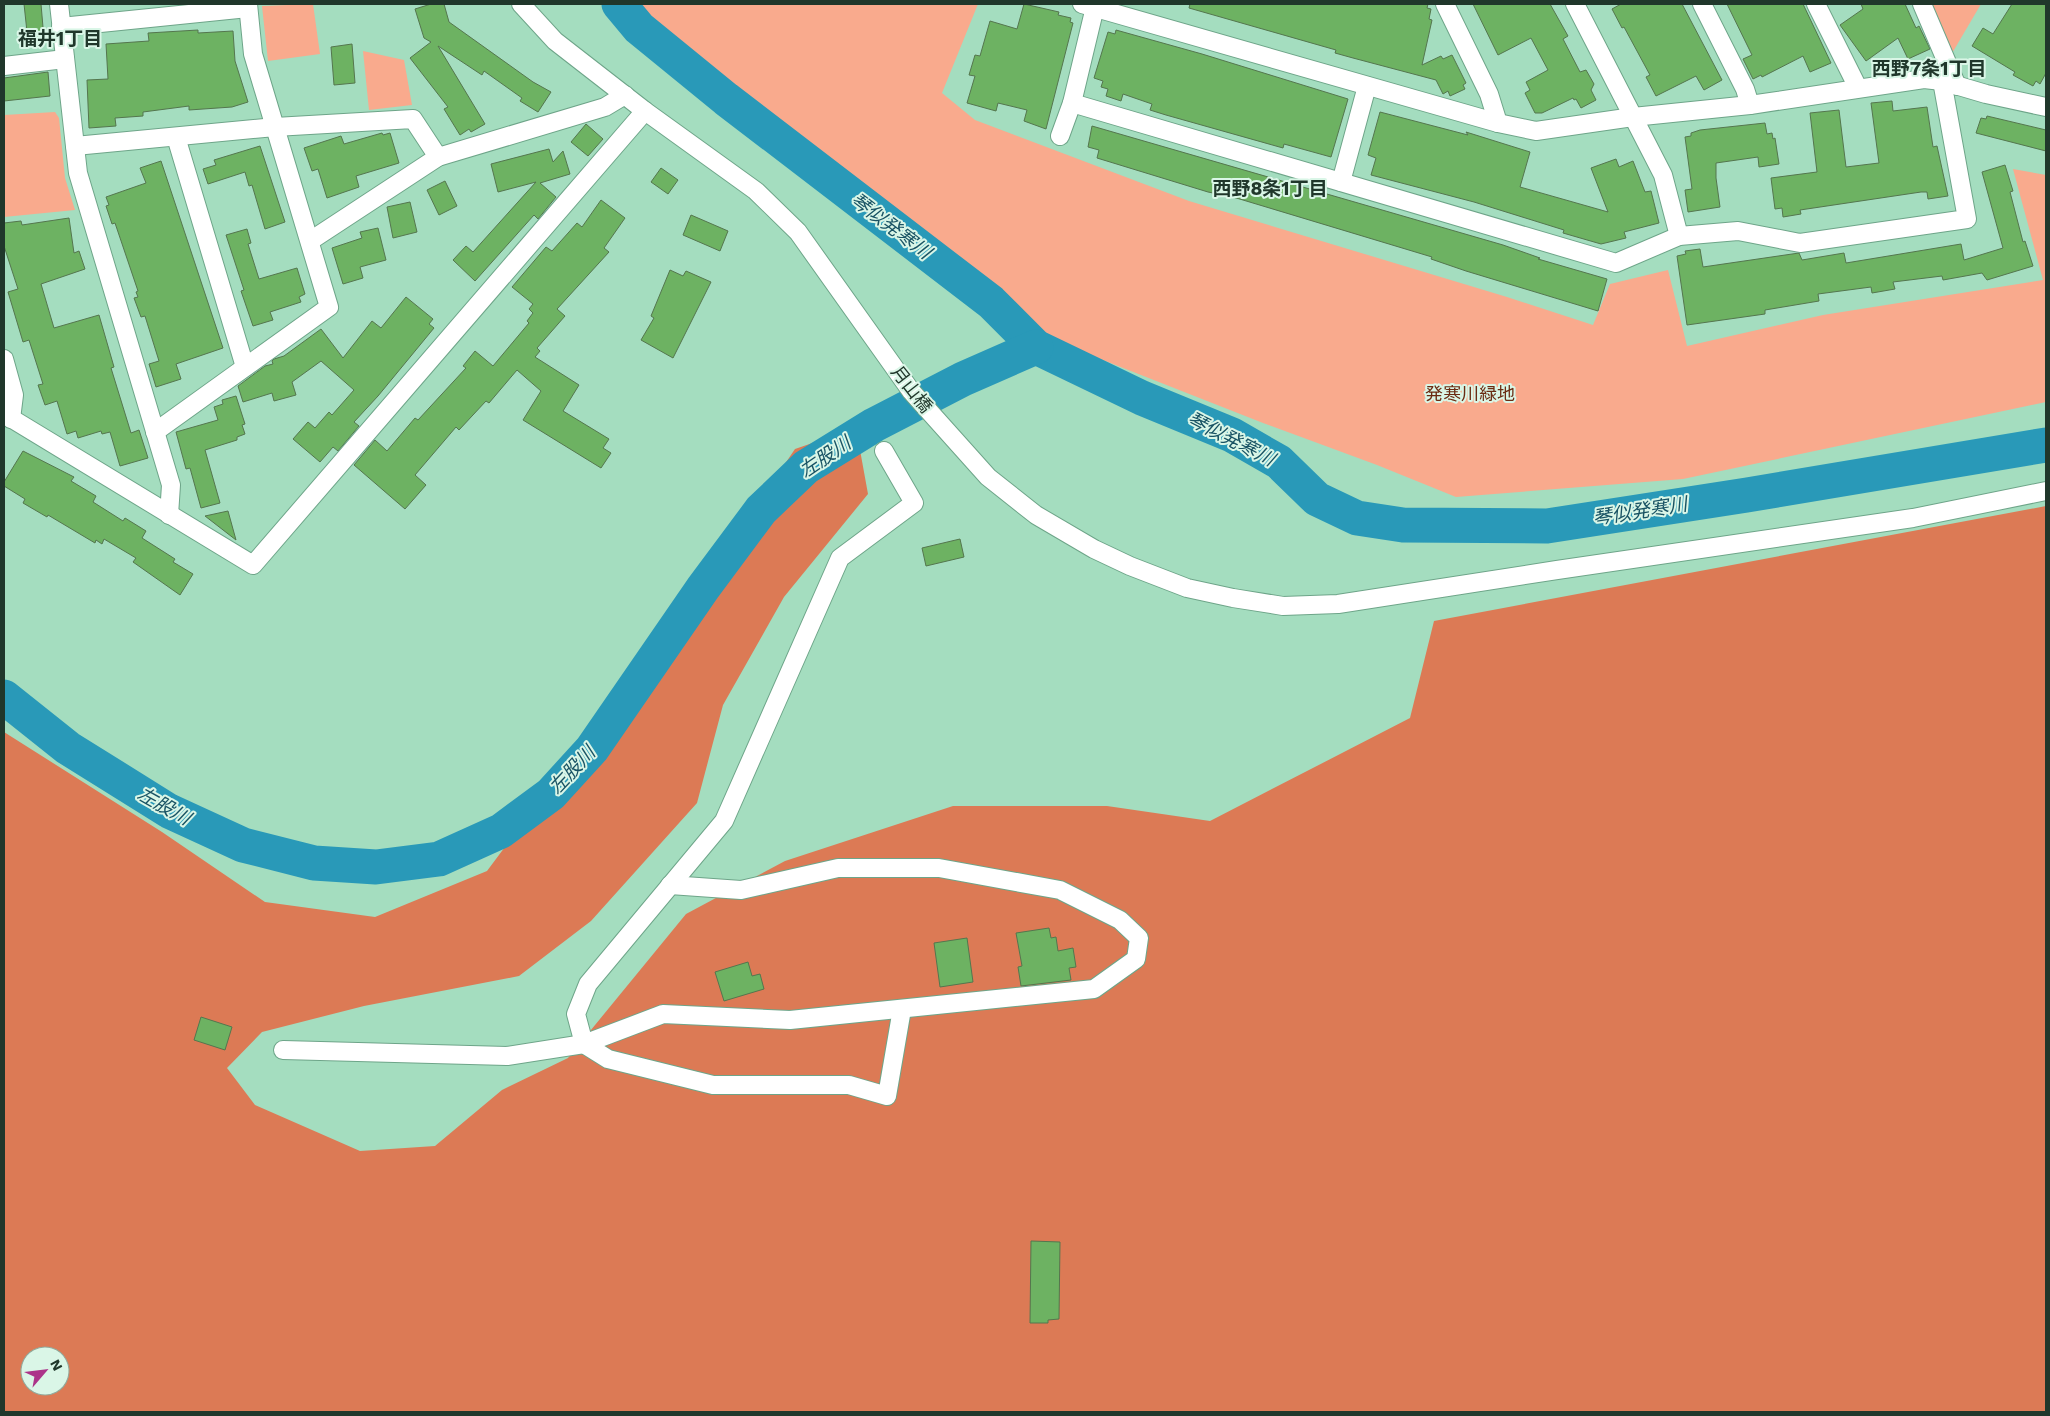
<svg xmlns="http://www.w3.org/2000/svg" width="2050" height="1416" font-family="'Work Sans','Noto Sans JP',sans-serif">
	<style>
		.green { fill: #f9aa8d }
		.forest { fill: #dc7a55; fill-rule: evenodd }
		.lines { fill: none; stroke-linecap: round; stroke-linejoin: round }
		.river { stroke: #2999b8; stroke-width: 35 }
		.building { fill: #6db262; stroke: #54764e }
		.minor-casing { stroke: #6ea589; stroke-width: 20 }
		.minor { stroke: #fff; stroke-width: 18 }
		.labels { text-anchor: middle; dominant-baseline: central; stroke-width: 4; stroke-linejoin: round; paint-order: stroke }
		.street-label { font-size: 18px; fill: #20372b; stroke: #daf6e7 }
		.park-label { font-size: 18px; fill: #6a2b12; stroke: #daf6e7 }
		.neighbourhood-label { font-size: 19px; font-weight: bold; fill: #20372b; stroke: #daf6e7 }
		.water-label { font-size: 19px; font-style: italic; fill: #195364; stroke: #daf6e7 }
	</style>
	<rect width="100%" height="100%" fill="#a4ddbf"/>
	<g class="green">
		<path d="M313,4L320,54L268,61L262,6Z"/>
		<path d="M632,4H978L942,93L975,120L1189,201L1507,297L1593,325L1610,284L1668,270L1687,346L1823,315L2043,280L2013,169L2046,175V402L1683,479L1456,497L1377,465L1263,423L1047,338L929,241L713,71L650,28Z"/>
		<path d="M1929,4H1981L1951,55Z"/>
		<path d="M363,51L404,60L412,105L369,110Z"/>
		<path d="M55,112L59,118L65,178L75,210L4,217V115Z"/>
	</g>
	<path class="forest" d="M856,428L868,494L784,597L723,705L697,803L591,921L519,976L364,1006L262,1032L227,1068L255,1105L360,1151L435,1146L502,1090L568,1058L686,914L785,861L953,806H1107L1210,821L1410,718L1434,621L2046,506V1412H4V732L162,832L265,902L375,917L487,871L592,731L675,649L730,545L795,449ZM30,1356H60V1386H30Z"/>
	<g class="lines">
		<g class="river">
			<path d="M619,4L639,28L726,99L991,302L1036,347L1142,398L1232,435L1279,462L1317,499L1357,518L1403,525L1547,526L1747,495L2046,445"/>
			<path d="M4,697L68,748L169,811L243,845L314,863L376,867L439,859L501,831L551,794L592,749L703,588L761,510L806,467L874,425L963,379L1036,347"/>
		</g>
	</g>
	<g class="building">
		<path d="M24,4H41L44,39L28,41Z"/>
		<path d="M431,4H444L449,22L533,82L551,92L538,112L520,101L522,98L484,71L482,75L438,46L485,124L471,132L469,129L460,135L444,109L448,107L410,58L431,42L424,38L415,9Z"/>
		<path d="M1024,4L1059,12L1058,15L1071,18L1070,22L1073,23L1046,129L1024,121L1027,110L998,103L996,111L967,103L975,76L969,75L975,55L980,56L990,21L1017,29Z"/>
		<path d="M1190,4H1428L1427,8L1431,9L1429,19L1432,20L1422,65L1441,56L1443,59L1452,55L1466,83L1463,85L1465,89L1450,96L1448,91L1443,94L1436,80L1353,58L1335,53L1336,50L1189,8Z"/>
		<path d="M1473,4H1550L1568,36L1563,39L1580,72L1586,70L1594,84L1591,90L1596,100L1581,108L1576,99L1574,100L1573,98L1542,113H1535L1525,93L1530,90L1526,82L1548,70L1531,38L1498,55Z"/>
		<path d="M1621,4H1682L1722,80L1704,90L1696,76L1656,96L1646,77L1650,75L1624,27L1622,28L1612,9Z"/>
		<path d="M1727,4H1803L1831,63L1810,72L1803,56L1762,77L1761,75L1753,79L1743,59L1752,55Z"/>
		<path d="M1861,4H1905L1916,28L1919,26L1930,49L1908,59L1898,38L1866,61L1840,25L1863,9Z"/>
		<path d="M2012,4H2046V73L2040,84L2036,81L2033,86L2013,75L2015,72L1972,46L1983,28L1993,34Z"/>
		<path d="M198,30V33L233,31L235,61L248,102L232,107L189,110V106L143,112V116L115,118L116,126L89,128L87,80L108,79L106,44L149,41L148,33Z"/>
		<path d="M1116,30L1202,54L1348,99L1331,157L1284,144L1283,148L1166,115L1150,110L1152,104L1123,94L1121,101L1106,96L1108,89L1101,87L1103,81L1094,78L1108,32L1115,34Z"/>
		<path d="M352,44L355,83L334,85L331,47Z"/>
		<path d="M48,72L50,96L4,101V78Z"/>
		<path d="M1892,101L1893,111L1927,107L1933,147L1937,146L1948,196L1928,199L1927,192H1921L1800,210L1801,214L1783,217L1782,208L1775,209L1771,178L1817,172L1810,113L1839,110L1846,167L1879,163L1871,103Z"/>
		<path d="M1380,112L1468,135L1466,132L1530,152L1520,187L1608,212L1591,168L1616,159L1619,167L1633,161L1645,192L1651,191L1659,223L1624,232L1626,238L1601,244L1563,233L1564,230L1474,202L1371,175L1376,158L1368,155Z"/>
		<path d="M1987,116L2046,130V151L1976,133L1981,118L1986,119Z"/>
		<path d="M1765,123L1767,134L1772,133L1773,139L1775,138L1779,164L1759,167L1758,157L1716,163V178L1720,207L1688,212L1685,190L1692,189L1685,137L1691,136V133L1700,130Z"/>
		<path d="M586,124L603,139L588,156L571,142Z"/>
		<path d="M1092,126L1503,245L1540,258L1538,259L1607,279L1598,311L1466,271L1431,259L1432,257L1233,197L1208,192L1097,158L1099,150L1088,147Z"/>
		<path d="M382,133L383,135L390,133L399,163L356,176L359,187L327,198L318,169L312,171L304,148L341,136L344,144Z"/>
		<path d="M260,146L285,222L265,229L252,185L249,186L245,172L208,184L203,169L216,165L214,160Z"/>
		<path d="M549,149L553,162L563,151L570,174L540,183L556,197L538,219L534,215L475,281L453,260L466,246L473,252L536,182L498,192L491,164Z"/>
		<path d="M161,161L223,348L176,364L181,379L156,387L149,364L159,361L145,316L141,317L134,298L138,297L136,292L138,291L115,223L112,224L106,206L109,205L106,197L146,183L140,168Z"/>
		<path d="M2005,165L2013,191L2010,192L2023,242L2025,241L2033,266L1987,280L1982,273L1943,280L1942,276L1893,282L1895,289L1872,293L1871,287L1818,294L1819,301L1765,310V314L1687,325L1677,256L1686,254L1685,251L1700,249L1703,267L1799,253L1802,260L1844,253L1846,263L1961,244L1964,260L2003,248L1982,172Z"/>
		<path d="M661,168L678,180L668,194L651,182Z"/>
		<path d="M445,181L457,206L439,215L427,190Z"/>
		<path d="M601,200L625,218L604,248L609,252L557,309L565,316L537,348L540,351L535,357L579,385L563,411L609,439L603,448L611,453L601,468L523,420L541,391L517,370L489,403L486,401L459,430L456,427L415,475L426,485L405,509L354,465L375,440L387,451L415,418L418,420L466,368L463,366L475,351L493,366L529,323L527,321L533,313L529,309L533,304L512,287L546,247L552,251L577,223L582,227Z"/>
		<path d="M410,202L417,232L393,238L387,207Z"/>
		<path d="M691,215L728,231L720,251L683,235Z"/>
		<path d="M69,218L74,253L79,251L85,269L41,284L54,328L99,315L114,367L111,368L131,433L139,430L148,458L120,466L110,432L102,434L101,431L78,438L76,431L67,434L57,401L45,405L38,385L43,384L29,340L23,342L8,292L18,289L4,246V223L21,221L22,225Z"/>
		<path d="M378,228L386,260L360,267L363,278L343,284L332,248L362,238L360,232Z"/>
		<path d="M247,229L251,243L248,244L259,279L297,268L305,294L299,297L301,302L270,312L273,320L253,326L241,291L244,290L226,235Z"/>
		<path d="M670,270L683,276L686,271L711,282L673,358L641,340L654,318L651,316Z"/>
		<path d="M406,297L433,319L429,324L434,328L378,396L354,422L359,426L338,451L333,447L320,462L293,439L308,422L315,428L329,412L332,415L354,390L321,361L292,382L296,395L274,401L272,393L243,402L238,386L265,366L273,364L272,361L274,359L284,356L321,329L343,358L372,321L381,328Z"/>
		<path d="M236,396L245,424L242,425L245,434L237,437V440L205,450L220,503L201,508L190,468L186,469L176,432L218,420L214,407L223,404L222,400Z"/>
		<path d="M23,451L74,477L71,481L96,496L93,502L123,521L125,518L146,531L142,538L175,559L173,562L193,574L180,595L133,562L136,558L104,539L102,544L96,540L95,543L48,515L47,517L23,503L25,499L4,486V482Z"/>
		<path d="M228,511L236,540L205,516Z"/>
		<path d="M960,539L964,557L926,566L922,548Z"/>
		<path d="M1049,928L1051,938L1056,937L1058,951L1073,948L1076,967L1069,968L1071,980L1021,986L1018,967L1022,966L1016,933Z"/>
		<path d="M967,938L973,982L940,987L934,943Z"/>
		<path d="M748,962L752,976L760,974L764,989L724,1001L715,972Z"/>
		<path d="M201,1017L232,1027L225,1050L194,1040Z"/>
		<path d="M1031,1241L1060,1242L1059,1319L1048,1320V1323H1030Z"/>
	</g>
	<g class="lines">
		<g class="minor-casing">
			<g id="minor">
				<path d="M59,4L78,173L171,485L169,515"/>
				<path d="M521,4L555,41L645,111L756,191L798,232L911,391L988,477L1036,515L1094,549L1130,566L1187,588L1233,598L1283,606L1338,604L1557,570L1913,518L2046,491"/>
				<path d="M1082,4L1498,123L1536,131L1633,117L1750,105L1924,79L1942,81L1986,94L2046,107"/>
				<path d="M1445,4L1489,94L1498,123"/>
				<path d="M1575,4L1663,175L1679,236"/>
				<path d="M1702,4L1745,89L1750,105"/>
				<path d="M1816,4L1858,88"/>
				<path d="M1922,4L1957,86"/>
				<path d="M61,27L248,8"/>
				<path d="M4,66L65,59"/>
				<path d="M1072,103L1616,263L1679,236L1738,231L1800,243L1967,219L1942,81"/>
				<path d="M1060,136L1072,103L1095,7"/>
				<path d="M176,137L245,367"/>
				<path d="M75,146L275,127L413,119L438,157"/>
				<path d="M1341,182L1367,86"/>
				<path d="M310,241L438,157L605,107L625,95"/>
				<path d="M4,359L14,395L11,419"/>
				<path d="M4,414L253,565L645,111"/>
				<path d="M155,432L329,307L253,54L248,4"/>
				<path d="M884,451L914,503L840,558L724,821L588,984L576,1014L584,1044L608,1059L713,1085H849L887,1096L902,1009"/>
				<path d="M283,1050L507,1056L584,1044L663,1014L790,1020L1094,989L1136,959L1139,938L1120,920L1060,890L939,868H838L741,890L670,885"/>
			</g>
		</g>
		<use href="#minor" class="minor"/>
	</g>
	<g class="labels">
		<g class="street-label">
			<text transform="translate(912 389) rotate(52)">月山橋</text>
		</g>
		<g class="park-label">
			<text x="1470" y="393">発寒川緑地</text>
		</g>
		<g class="neighbourhood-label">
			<text x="60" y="38">福井1丁目</text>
			<text x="1929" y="68">西野7条1丁目</text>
			<text x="1270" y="188">西野8条1丁目</text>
		</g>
		<g class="water-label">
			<text transform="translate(891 226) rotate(37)">琴似発寒川</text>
			<text transform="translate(1231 439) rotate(27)">琴似発寒川</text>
			<text transform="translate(825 457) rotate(-34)">左股川</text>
			<text transform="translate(1640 511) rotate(-9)">琴似発寒川</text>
			<text transform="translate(572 770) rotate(-47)">左股川</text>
			<text transform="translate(164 806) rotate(29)">左股川</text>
		</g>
	</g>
	<rect width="2050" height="1416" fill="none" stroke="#20372b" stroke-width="10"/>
	<g transform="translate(45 1371) rotate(62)"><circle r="24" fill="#daf6e7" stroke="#90aa9c"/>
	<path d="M0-4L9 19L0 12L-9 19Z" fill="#ac348a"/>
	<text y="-8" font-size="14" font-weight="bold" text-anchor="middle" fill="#20372b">N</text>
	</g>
</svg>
